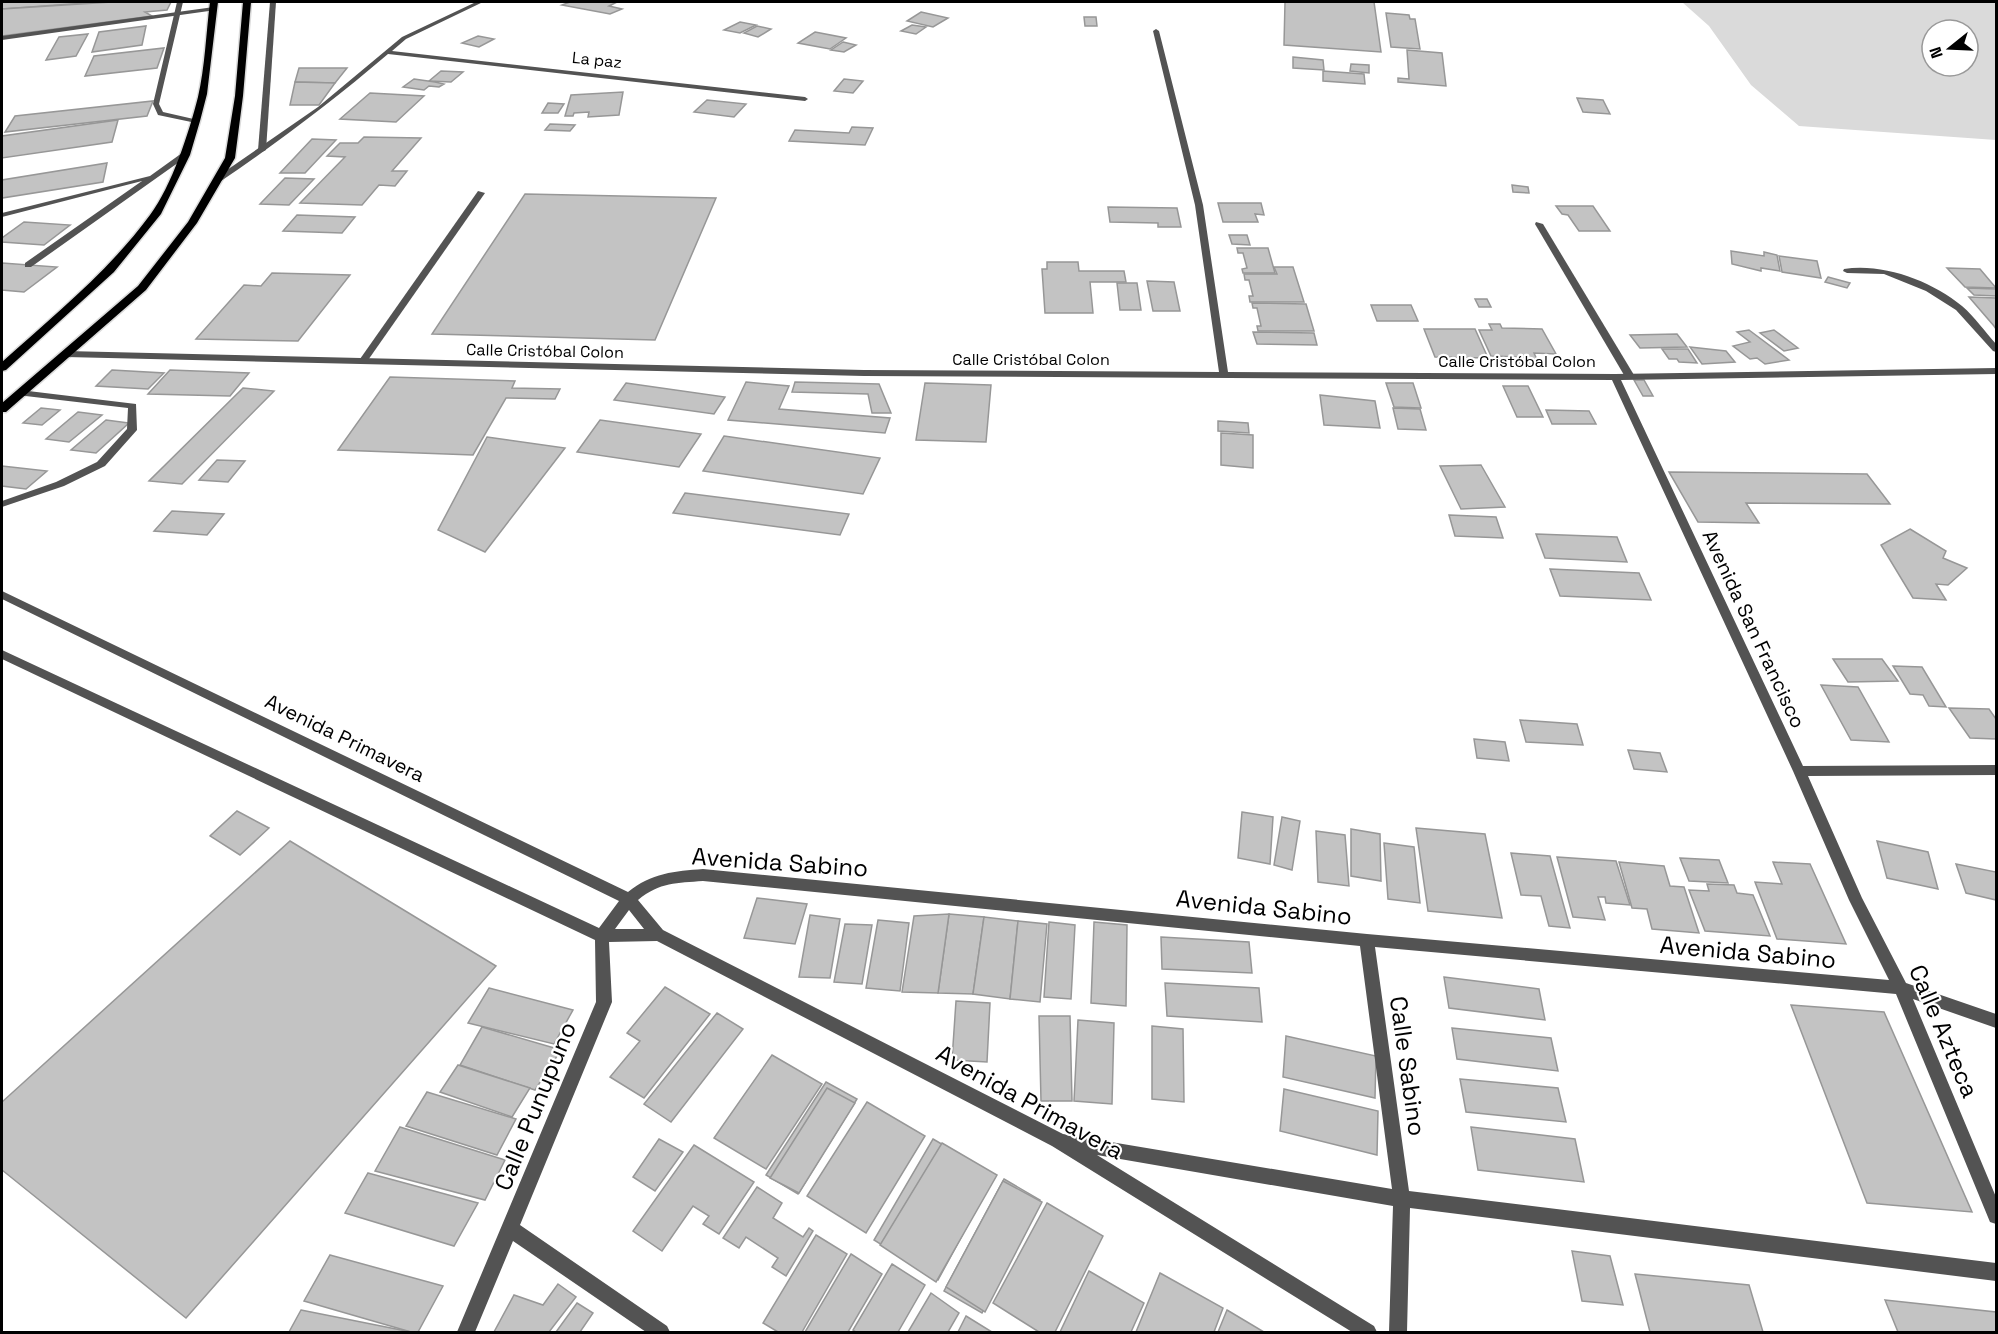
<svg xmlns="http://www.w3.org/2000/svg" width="1998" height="1334" font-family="'Space Grotesk',sans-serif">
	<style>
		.green { fill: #dadada; fill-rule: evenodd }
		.building { fill: #c3c3c3; stroke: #979797; stroke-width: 1.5 }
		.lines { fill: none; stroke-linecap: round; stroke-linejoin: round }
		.primary-casing { stroke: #dbdbdb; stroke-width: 3 }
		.service { fill: #535353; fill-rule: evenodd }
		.minor { fill: #535353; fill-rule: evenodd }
		.primary { fill: #000; fill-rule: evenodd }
		.labels { text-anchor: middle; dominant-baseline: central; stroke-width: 4.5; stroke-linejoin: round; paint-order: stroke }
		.far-street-label { font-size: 16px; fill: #000; stroke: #fff }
		.street-label { font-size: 20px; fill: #000; stroke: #fff }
		.near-street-label { font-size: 24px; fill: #000; stroke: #fff }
	</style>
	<rect width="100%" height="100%" fill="#fff"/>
	<path class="green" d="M1682,2H1996V140L1799,126L1751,85L1709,26ZM1932,30H1968V66H1932Z"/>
	<g class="building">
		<path d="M2,2H99L2,9Z"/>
		<path d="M112,2H171L167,10L145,12L152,16L2,36V9Z"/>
		<path d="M570,2H617L609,6L622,9L610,14L562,5Z"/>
		<path d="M1285,2H1374L1381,52L1284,45Z"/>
		<path d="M921,12L948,18L933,27L907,21Z"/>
		<path d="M1386,13L1409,15L1410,19H1415L1420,49L1391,47Z"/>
		<path d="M1084,17H1096L1097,26H1085Z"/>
		<path d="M740,22L756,25L740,33L724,30Z"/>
		<path d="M912,25L926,27L916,34L901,31Z"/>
		<path d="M146,26L142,45L92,52L99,32Z"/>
		<path d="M757,26L771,29L758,37L744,33Z"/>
		<path d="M815,32L846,38L830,49L798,43Z"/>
		<path d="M88,34L76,56L46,60L59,37Z"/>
		<path d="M478,36L494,39L479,47L462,43Z"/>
		<path d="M843,42L856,45L844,52L831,50Z"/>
		<path d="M164,48L157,68L85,76L94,56Z"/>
		<path d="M1407,50L1442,53L1446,86L1398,82V78L1409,79Z"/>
		<path d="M1293,57L1323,60L1324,70L1293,68Z"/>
		<path d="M1351,64L1369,65V73L1350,71Z"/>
		<path d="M299,68H347L335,83L295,82Z"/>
		<path d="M441,71L463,72L451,82L429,81Z"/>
		<path d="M1323,71L1364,74L1365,84L1323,81Z"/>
		<path d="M414,79L435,82L444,84L439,87L429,86L424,90L403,87Z"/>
		<path d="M844,79L863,81L853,93L834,91Z"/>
		<path d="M295,82L335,83L319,105H290Z"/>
		<path d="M623,92L619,115L588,117L589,112L574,113L573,116H565L571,95Z"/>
		<path d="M370,93L424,96L396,122L340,119Z"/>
		<path d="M1577,98L1603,100L1610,114L1583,112Z"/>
		<path d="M707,100L746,104L734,117L694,112Z"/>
		<path d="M153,101L147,116L5,132L15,116Z"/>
		<path d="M548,103L564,104L558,113H542Z"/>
		<path d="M118,120L112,142L2,158V136Z"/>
		<path d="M550,124L575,125L570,131L545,130Z"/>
		<path d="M852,127L873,128L865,145L789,141L795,130L849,133Z"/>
		<path d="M364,137L421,138L392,171H407L395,186L379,185L362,205L300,203L345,157L327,156L340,143H358Z"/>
		<path d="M312,139L336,140L305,173H280Z"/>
		<path d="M107,163L103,182L2,198V180Z"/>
		<path d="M285,178L314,179L289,205L260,204Z"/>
		<path d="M1512,185L1528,187L1529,193L1513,192Z"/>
		<path d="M525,194L716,198L655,340L432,334Z"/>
		<path d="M1218,203H1261L1264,215L1255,214L1258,222H1223Z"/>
		<path d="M1556,206H1593L1610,231H1579L1568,215L1562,214Z"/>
		<path d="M1108,207L1177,208L1181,227H1158V223L1110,222Z"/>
		<path d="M297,215L355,217L342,233L283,231Z"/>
		<path d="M24,222L70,225L44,245L2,242V238Z"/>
		<path d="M1229,235H1247L1250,245L1232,244Z"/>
		<path d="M1237,248H1268L1275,273H1243L1242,269L1247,268L1243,253H1238Z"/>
		<path d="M1731,251L1764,256V252L1777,255L1780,271L1761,268V271L1732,264Z"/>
		<path d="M1779,256L1817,261L1821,278L1782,272Z"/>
		<path d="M1047,262H1078L1079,271H1124L1126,282H1090L1093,313H1045L1042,269H1047Z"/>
		<path d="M2,263L57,267L24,292L2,290Z"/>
		<path d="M1274,267H1293L1304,302H1250L1249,296H1253L1249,280H1245L1244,274H1277Z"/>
		<path d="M1947,268L1980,269L1996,288L1965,287Z"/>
		<path d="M272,273L350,275L298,341L196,339L244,285L261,286Z"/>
		<path d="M1828,277L1850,283L1847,288L1825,282Z"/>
		<path d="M1147,281L1174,282L1180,311H1153Z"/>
		<path d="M1117,283H1137L1141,310H1120Z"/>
		<path d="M1967,288L1996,289V296L1974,295Z"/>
		<path d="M1969,297L1996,298V329L1994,326Z"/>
		<path d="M1475,299H1487L1491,307H1479Z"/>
		<path d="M1252,303L1306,304L1314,331H1258L1257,326H1261L1257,308H1253Z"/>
		<path d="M1371,305H1411L1418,321H1377Z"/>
		<path d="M1489,324H1500L1502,328L1542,329L1556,354L1534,353L1539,364H1520L1517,357L1491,356L1479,330H1492Z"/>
		<path d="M1424,329H1475L1488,358L1435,357Z"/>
		<path d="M1749,330L1789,360L1765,364L1757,358L1750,359L1733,346L1750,342L1737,332Z"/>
		<path d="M1774,330L1798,348L1784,351L1760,333Z"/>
		<path d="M1253,332L1314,333L1317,345L1257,344Z"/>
		<path d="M1677,334L1687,347L1640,348L1630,335Z"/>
		<path d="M1690,347L1726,351L1735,362L1702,364Z"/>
		<path d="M1662,349H1688L1697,363L1679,362L1677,359H1669Z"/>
		<path d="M112,370L164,373L148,389L96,386Z"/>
		<path d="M170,370L249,373L230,396L148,394Z"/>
		<path d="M390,377L515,381L512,388L560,389L555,399L506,398L473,455L338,450Z"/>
		<path d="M1634,380H1644L1653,396H1643Z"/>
		<path d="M746,382L789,386L779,409L890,418L885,433L728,420Z"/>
		<path d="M795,382L879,384L891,413H872L868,394L792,392Z"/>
		<path d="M626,383L725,397L714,414L614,400Z"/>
		<path d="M925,383L991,385L986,442L916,440Z"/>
		<path d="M1386,383H1413L1421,408L1394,407Z"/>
		<path d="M1503,386H1528L1543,417H1517Z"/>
		<path d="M243,388L274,391L182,484L149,481Z"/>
		<path d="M1320,395L1375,401L1380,428L1324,425Z"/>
		<path d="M41,408L60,410L42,425L23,423Z"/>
		<path d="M1393,408L1420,409L1426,430L1398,429Z"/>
		<path d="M1546,410L1589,411L1596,424H1552Z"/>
		<path d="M78,412L102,415L69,442L46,439Z"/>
		<path d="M106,420L129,423L96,453L71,450Z"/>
		<path d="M600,420L701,434L679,467L577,452Z"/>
		<path d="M1218,421L1248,423L1249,433L1218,431Z"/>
		<path d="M1221,433L1253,435V468L1221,465Z"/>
		<path d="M724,436L880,458L863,494L703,471Z"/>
		<path d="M487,437L565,448L485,552L438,530Z"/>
		<path d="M217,460L245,461L228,482L199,480Z"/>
		<path d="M1481,465L1505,507L1461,509L1440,466Z"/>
		<path d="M2,466L47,471L26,489L2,486Z"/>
		<path d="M1669,472L1867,474L1890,504L1746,503L1759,523L1698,522Z"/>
		<path d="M685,493L849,514L840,535L673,513Z"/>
		<path d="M172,511L224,514L207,535L154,531Z"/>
		<path d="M1449,515L1496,517L1503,538L1455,536Z"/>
		<path d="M1910,529L1946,551L1943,558L1967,568L1948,585L1936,584L1946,600L1913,598L1881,545Z"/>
		<path d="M1536,534L1617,537L1627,562L1545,558Z"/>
		<path d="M1550,569L1639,573L1651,600L1560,596Z"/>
		<path d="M1833,659H1882L1898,681L1848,682Z"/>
		<path d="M1893,666L1922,667L1946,707L1929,706L1923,695L1910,694Z"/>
		<path d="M1821,685L1858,687L1889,742L1851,740Z"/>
		<path d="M1949,708L1989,709L1996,719V739L1970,738Z"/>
		<path d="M1520,720L1577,724L1583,745L1526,742Z"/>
		<path d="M1474,739L1505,742L1509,761L1477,758Z"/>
		<path d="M1628,750L1660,753L1667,772L1634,769Z"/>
		<path d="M237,811L269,828L240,855L210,836Z"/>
		<path d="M1242,812L1273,817L1270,864L1238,858Z"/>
		<path d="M1282,817L1300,821L1292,870L1274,865Z"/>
		<path d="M1416,828L1485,834L1502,918L1428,911Z"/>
		<path d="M1351,829L1380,834L1381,881L1351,876Z"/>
		<path d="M1316,831L1345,835L1349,886L1318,882Z"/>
		<path d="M290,841L496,966L186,1318L2,1170V1102Z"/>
		<path d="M1877,841L1928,852L1938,889L1887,878Z"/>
		<path d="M1384,843L1414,847L1420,903L1388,899Z"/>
		<path d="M1511,853L1550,856L1570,928L1549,926L1541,896L1521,895Z"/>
		<path d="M1557,857L1616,861L1630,905L1606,903L1605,897H1598L1605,920L1573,917Z"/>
		<path d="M1680,858L1719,860L1728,883L1689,881Z"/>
		<path d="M1619,862L1664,866L1670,886L1684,887L1699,933L1652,929L1647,909L1632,908Z"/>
		<path d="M1773,862L1810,864L1846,944L1777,939L1755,882L1782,884Z"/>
		<path d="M1956,864L1996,872V900L1966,893Z"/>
		<path d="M1707,884L1734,885L1737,893L1753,895L1770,936L1705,931L1689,890L1709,891Z"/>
		<path d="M757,898L807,904L795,944L744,938Z"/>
		<path d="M949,914L984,917L973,994L938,993Z"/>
		<path d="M949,914L938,993L902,992L914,916Z"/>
		<path d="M810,915L840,919L830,978L799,977Z"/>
		<path d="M984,917L1018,921L1010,999L973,994Z"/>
		<path d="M878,920L909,923L900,991L866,988Z"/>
		<path d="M1018,921L1047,924L1040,1002L1010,999Z"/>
		<path d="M1049,922L1075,925L1071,999L1044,997Z"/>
		<path d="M1094,922L1127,925L1126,1006L1091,1003Z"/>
		<path d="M845,924L872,925L862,984L834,982Z"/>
		<path d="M1161,937L1249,942L1252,973L1162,969Z"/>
		<path d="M1444,977L1539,989L1545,1020L1449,1008Z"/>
		<path d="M1165,983L1259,988L1262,1022L1167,1016Z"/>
		<path d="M665,987L710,1014L644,1098L610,1077L640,1041L627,1033Z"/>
		<path d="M489,988L573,1010L554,1044L468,1023Z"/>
		<path d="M956,1001L990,1003L987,1062L952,1060Z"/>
		<path d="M1791,1005L1884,1012L1972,1212L1867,1203Z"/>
		<path d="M717,1013L743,1029L671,1122L644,1104Z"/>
		<path d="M1039,1016H1070L1072,1101H1041Z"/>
		<path d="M1078,1020L1114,1023L1112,1104L1074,1101Z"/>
		<path d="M1152,1026L1183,1029L1184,1102L1152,1099Z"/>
		<path d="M482,1027L561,1050L535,1090L460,1065Z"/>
		<path d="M1452,1028L1551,1038L1558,1071L1457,1059Z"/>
		<path d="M1286,1036L1376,1056L1375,1098L1283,1077Z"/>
		<path d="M772,1055L822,1084L766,1169L714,1138Z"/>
		<path d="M458,1065L530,1088L512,1117L440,1092Z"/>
		<path d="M1460,1079L1558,1088L1566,1122L1466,1112Z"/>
		<path d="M826,1082L857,1099L798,1194L766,1175Z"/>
		<path d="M827,1088L855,1103L799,1193L770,1178Z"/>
		<path d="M1284,1089L1378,1111L1377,1155L1280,1131Z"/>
		<path d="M427,1092L516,1119L497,1155L406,1126Z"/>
		<path d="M867,1102L925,1136L866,1233L807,1196Z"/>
		<path d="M400,1127L505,1160L485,1200L375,1171Z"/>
		<path d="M1471,1127L1575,1139L1584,1182L1478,1170Z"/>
		<path d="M659,1139L683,1152L655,1191L633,1177Z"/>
		<path d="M933,1139L995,1175L938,1280L874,1240Z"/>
		<path d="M942,1143L997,1175L936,1282L880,1245Z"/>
		<path d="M694,1145L754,1182L719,1234L703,1224L709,1216L693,1206L662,1251L633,1231Z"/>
		<path d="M368,1173L478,1203L454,1246L345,1213Z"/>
		<path d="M1004,1179L1040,1200L982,1313L944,1291Z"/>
		<path d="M1003,1181L1042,1202L985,1312L946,1287Z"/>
		<path d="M757,1187L782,1203L773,1218L803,1237L809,1228L813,1231L786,1276L772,1267L778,1258L746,1237L739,1248L723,1238Z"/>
		<path d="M1047,1203L1103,1236L1055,1332H1039L993,1303Z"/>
		<path d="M816,1235L847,1254L802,1332H778L763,1323Z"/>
		<path d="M1572,1251L1610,1256L1623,1305L1582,1301Z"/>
		<path d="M851,1254L882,1274L848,1332H805Z"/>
		<path d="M330,1255L443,1286L418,1332H411L304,1301Z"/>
		<path d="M892,1264L925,1285L898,1332H856L853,1330Z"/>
		<path d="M1089,1271L1144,1303L1131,1332H1060Z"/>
		<path d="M1160,1273L1223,1308L1214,1332H1136Z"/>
		<path d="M1635,1274L1749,1285L1763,1332H1650Z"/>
		<path d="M558,1284L576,1297L549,1332H494L514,1295L543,1305Z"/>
		<path d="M931,1293L959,1313L948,1332H908Z"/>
		<path d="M1885,1300L1996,1312V1332H1898Z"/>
		<path d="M577,1303L593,1313L580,1332H556Z"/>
		<path d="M301,1310L411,1332H289Z"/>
		<path d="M1227,1310L1264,1332H1218Z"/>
		<path d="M966,1316L992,1332H958Z"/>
	</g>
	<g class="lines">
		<g class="primary-casing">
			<g id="primary">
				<path d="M210,2H218L207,94L200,121L190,155L161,214L114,272L6,370L2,371V362C53,316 109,271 150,215C172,186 189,132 198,97C205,67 206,33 210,2Z"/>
				<path d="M243,2H251L243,96L235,158L197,223L146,290L6,412H2V403L138,286L188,222L225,158L235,96Z"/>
			</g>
		</g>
		<g class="service">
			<path d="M177,2H183L159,104L163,112L198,120L199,121L196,123L158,115L153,104Z"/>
			<path d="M270,2H276L266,150L262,152L258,150Z"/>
			<path d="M182,153L189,155L31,267H25V263L142,181L2,217V213L150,176Z"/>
			<path d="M478,191L485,193L366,363H360V359Z"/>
			<path d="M1536,222L1543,224L1634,375L1632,377L1629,378L1624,375L1535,224Z"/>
			<path d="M1844,269C1884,263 1931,281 1962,306C1975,317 1985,332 1996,344V352L1993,351L1956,310L1926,291L1884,274L1847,273L1843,271Z"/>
			<path d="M20,390L136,404L137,430L105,466L64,486L2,507V501L56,482L97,462L127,429L128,408L17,395V391Z"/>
		</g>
		<g class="minor">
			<path d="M476,2H483L406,39L392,51L805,97L808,99L805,101L388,54C334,100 280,141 221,181L214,179L318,107L402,37Z"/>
			<path d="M214,7L216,10L2,40V36Z"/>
			<path d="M1156,29L1159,31L1203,205L1228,372L1615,374L1996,368V374L1621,380L1803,766L1996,765V775L1808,776L1862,898L1906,983L1996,1014V1028L1913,999L1996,1197V1224L1990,1222L1896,994L1375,947L1409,1191L1996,1263V1281L1410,1208L1407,1332H1389L1393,1206L1097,1155L1374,1326L1377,1332H1352L1052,1146L657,941L609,942L612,1002L520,1225L667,1326L670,1332H646L513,1241L475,1332H457L596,1002L595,940L2,659V650L599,928L619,901L2,599V591L628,892C651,873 675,871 703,869L1367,934L1889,980L1849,900L1793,771L1612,380L864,376L66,357L61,354L66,351L864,370L1219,372L1195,205L1153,31ZM703,881L1360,946L1392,1189L1063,1134L663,930L638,900C660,882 677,883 703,881ZM629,910L644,929H615Z"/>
		</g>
		<use href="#primary" class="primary"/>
	</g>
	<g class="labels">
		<g class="far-street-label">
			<text transform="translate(597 60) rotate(6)">La paz</text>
			<text transform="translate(545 351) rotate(1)">Calle Cristóbal Colon</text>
			<text x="1031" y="359">Calle Cristóbal Colon</text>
			<text x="1517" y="361">Calle Cristóbal Colon</text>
		</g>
		<g class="street-label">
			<text transform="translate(1754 629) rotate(65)">Avenida San Francisco</text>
			<text transform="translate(345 738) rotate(26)">Avenida Primavera</text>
		</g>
		<g class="near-street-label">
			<text transform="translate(780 862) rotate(4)">Avenida Sabino</text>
			<text transform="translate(1264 907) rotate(6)">Avenida Sabino</text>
			<text transform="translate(1748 952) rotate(5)">Avenida Sabino</text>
			<text transform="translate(1944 1031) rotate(67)">Calle Azteca</text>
			<text transform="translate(1408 1066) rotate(82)">Calle Sabino</text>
			<text transform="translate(1030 1102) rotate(29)">Avenida Primavera</text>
			<text transform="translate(535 1106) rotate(-68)">Calle Punupuno</text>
		</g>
	</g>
	<rect width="1998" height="1334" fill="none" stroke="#000000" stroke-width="6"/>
	<g transform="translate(1950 48) rotate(252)"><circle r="28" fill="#ffffff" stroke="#999999" stroke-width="1.5"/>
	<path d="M0-4.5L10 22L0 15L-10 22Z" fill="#000000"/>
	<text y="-9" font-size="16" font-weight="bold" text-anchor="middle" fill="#000000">N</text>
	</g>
</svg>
